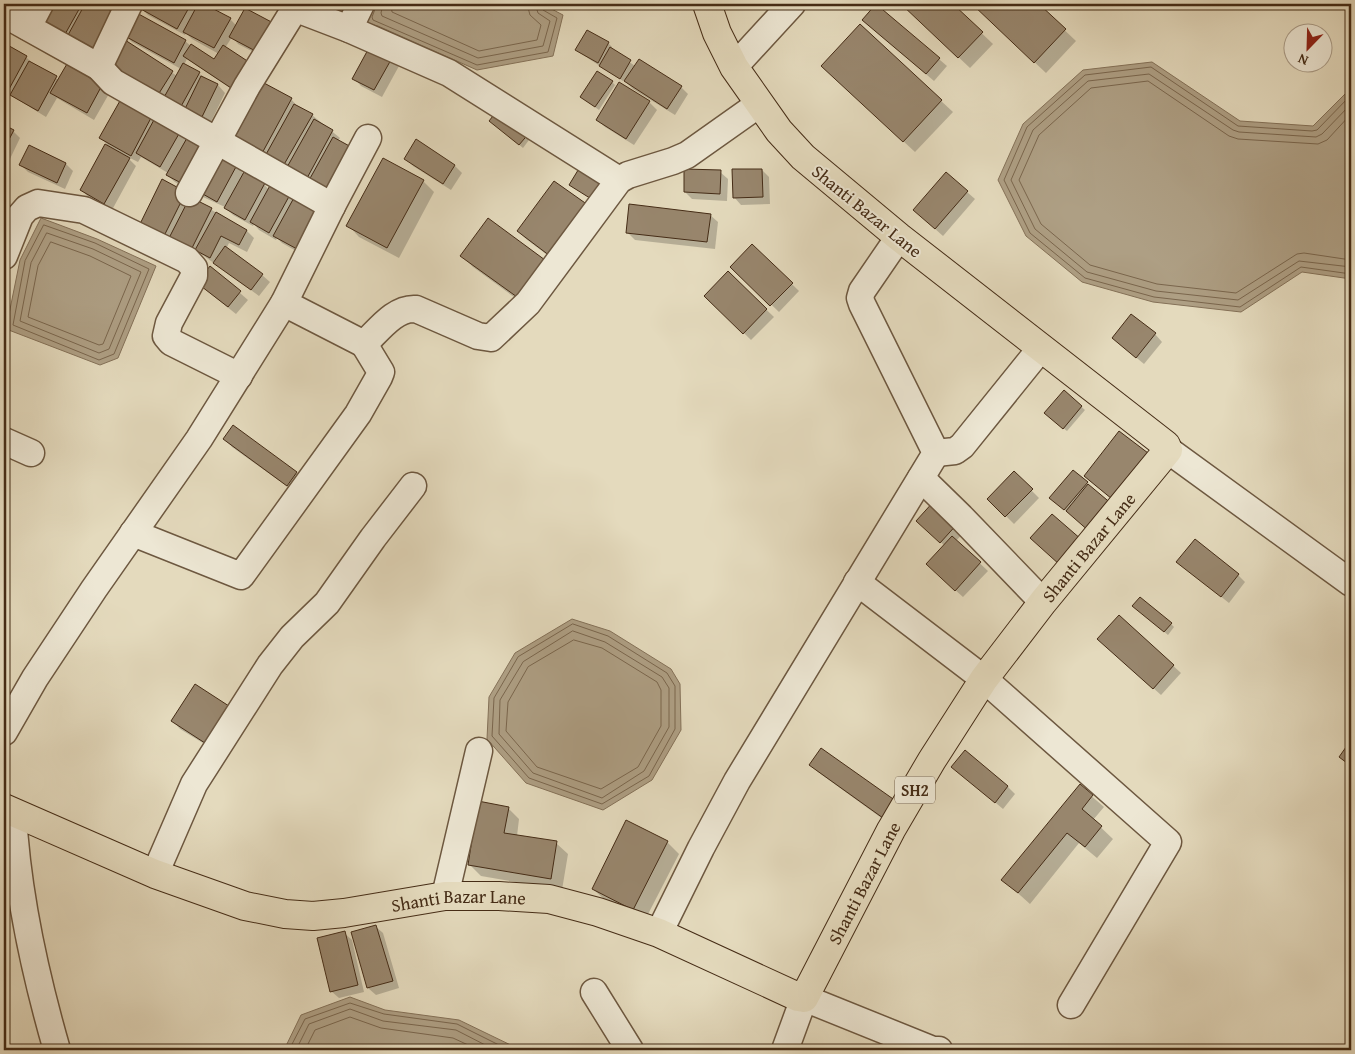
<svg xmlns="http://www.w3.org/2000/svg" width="1355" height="1054" font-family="'Gentium Book Plus',serif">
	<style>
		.water { fill: #ae9f84; stroke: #847158 }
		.shadow { fill: #0003 }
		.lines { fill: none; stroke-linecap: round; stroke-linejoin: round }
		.shore { stroke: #7a664d; stroke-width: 1 }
		.building { fill: #98866d; stroke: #452c16 }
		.minor-casing { stroke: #6d5840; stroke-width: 29 }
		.major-casing { stroke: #452c16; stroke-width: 30 }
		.minor { stroke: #ede7d4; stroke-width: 26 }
		.major { stroke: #e4dabd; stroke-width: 28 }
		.labels { text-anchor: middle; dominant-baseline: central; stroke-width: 4; stroke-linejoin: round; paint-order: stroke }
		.shield { fill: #ede7d4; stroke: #77644f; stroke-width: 1 }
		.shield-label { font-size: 16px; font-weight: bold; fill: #452c16 }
		.street-label { font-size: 18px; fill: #452c16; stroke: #ede7d4 }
	</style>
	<rect width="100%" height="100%" fill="#e4dabd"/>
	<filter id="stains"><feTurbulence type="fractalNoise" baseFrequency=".004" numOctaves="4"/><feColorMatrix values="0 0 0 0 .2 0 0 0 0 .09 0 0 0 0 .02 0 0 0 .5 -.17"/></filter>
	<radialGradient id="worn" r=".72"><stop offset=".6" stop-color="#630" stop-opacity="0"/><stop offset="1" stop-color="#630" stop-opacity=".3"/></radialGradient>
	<g class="water">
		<path d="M373,4H542L563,15L553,56L477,70L378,26L364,23Z"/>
		<path d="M1152,62L1240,121L1313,126L1351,88V279L1302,272L1241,312L1153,302L1082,282L1026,236L998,180L1023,124L1083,70Z"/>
		<path d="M41,218L97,239L156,266L118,358L100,365L6,329L20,260Z"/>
		<path d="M572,619L610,631L671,669L680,684L681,730L652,780L603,810L526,783L487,739L489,697L515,653Z"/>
		<path d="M350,997L385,1010L459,1020L521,1050H284L301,1015Z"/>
	</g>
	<g class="shadow">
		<path d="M22,4H97L120,17L185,41L191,46L214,61L219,54L192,39L186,33L185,35L148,15L140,7L143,4H201L230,19L271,61L238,44L232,37L225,48L245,98L187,59L184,65L218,85L225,93L207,130L164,105L126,41L177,76L181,69L132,42L123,33L108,60L23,11L20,8Z"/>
		<path d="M902,4H951L993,44L970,68Z"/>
		<path d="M973,4H1037L1076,41L1046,73Z"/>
		<path d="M876,5L947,66L934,81L871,27Z"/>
		<path d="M860,26L953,112L915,152L834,77Z"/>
		<path d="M587,31L608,43L612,47L611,49L635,66L681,87L688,94L675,115L633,89L624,80L623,81L580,53Z"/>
		<path d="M4,44L26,57L34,65L59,80L114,85L94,120L57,98L46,117L4,91Z"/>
		<path d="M391,59L399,66L382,97L361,86L354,78Z"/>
		<path d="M612,82L615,85L599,110L581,97Z"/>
		<path d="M291,99L298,107L312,115L340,138L338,141L336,199L241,149Z"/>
		<path d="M122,101L179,133L187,140L236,166L244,174L264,184L269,190L296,196L305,256L282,243L277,238L276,240L259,230L254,224L253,226L233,215L225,207L203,197L195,188L192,192L175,182L167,175L168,173L141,157L138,162L126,156L136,166L112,210L89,198L82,190L107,144L101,138Z"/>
		<path d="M649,102L657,110L634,145L605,127L597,120Z"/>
		<path d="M4,105L8,109L4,118Z"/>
		<path d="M494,124L532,136L523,148Z"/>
		<path d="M4,126L13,131L20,138L9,161L4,158Z"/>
		<path d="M416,141L455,166L462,173L451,190L413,166L405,158Z"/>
		<path d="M29,147L66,164L73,171L65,189L28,172L21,165Z"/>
		<path d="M762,170L769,177L770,204L741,205L734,197Z"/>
		<path d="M720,172L728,179L727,201L692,199L685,192Z"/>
		<path d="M163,181L247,231L254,238L247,252L229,243L226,249L262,275L270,282L259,296L200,253L199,256L148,234Z"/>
		<path d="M423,181L434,192L399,258L359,237L348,225Z"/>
		<path d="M967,192L975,199L943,236L914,210Z"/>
		<path d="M587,206L558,263L526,239L518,231Z"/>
		<path d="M710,215L718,222L715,249L635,240L627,232Z"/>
		<path d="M488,220L529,308L473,267L462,256Z"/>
		<path d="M752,245L799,291L779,312L732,267Z"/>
		<path d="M211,268L248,300L236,314L206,290Z"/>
		<path d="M728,273L774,317L751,340L706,296Z"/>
		<path d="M1155,334L1162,342L1144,364L1121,345Z"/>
		<path d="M1064,392L1085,410L1067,431L1049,417Z"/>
		<path d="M225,439L296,473L304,480L295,492L232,447Z"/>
		<path d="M1014,473L1039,498L1014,524L989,499Z"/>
		<path d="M4,479L10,486L4,500Z"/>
		<path d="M1087,483L1090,486L1068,513L1054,501Z"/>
		<path d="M935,502L965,531L956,541L988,571L963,597L935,572L945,546L925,528Z"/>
		<path d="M1178,562L1238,575L1245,582L1229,603Z"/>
		<path d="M1137,609L1171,624L1174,627L1168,635Z"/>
		<path d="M1119,616L1181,673L1161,695L1107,646Z"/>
		<path d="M195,686L216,751L180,729L173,721Z"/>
		<path d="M821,749L891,825L818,772L811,765Z"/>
		<path d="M953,767L1008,787L1015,794L1003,809Z"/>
		<path d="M1080,786L1104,807L1093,820L1113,839L1097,858L1079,843L1030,904L1003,880Z"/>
		<path d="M508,808L519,819L517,836L556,843L568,854L562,890L481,876L470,865Z"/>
		<path d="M667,842L679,854L645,920L605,900L593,889Z"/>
		<path d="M375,926L383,933L399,988L376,995L368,988Z"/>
		<path d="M344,933L352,940L364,992L339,998L331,991Z"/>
	</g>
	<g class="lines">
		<g class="shore">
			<path d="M377,4L372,17L373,20L477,65L548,52L557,18L543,10L541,4"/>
			<path d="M383,4L381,13L382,16L478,58L543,46L550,21L538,13L535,4"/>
			<path d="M391,4L392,12L479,51L537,40L541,25L530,15L527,4"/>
			<path d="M1351,95L1317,130L1312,131L1238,126L1151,67L1085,75L1027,127L1004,180L1030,233L1085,278L1154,297L1240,307L1301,267L1351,274"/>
			<path d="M1351,104L1322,134L1316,137L1239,132L1233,130L1149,74L1088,81L1033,130L1011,180L1035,229L1087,272L1156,291L1238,300L1299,261L1351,267"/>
			<path d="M1351,114L1327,140L1318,144L1238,139L1229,136L1148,81L1091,88L1039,135L1019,180L1041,224L1090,265L1157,284L1236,293L1297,254L1304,253L1351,260"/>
			<path d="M44,225L95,243L149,269L114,354L99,360L13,325L25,261Z"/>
			<path d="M47,233L93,249L141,272L109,349L99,353L20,321L31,263Z"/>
			<path d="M51,242L90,256L131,276L103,344L99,345L28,317L38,266Z"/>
			<path d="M573,624L608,636L667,673L675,686V729L649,776L602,804L529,778L492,736L494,698L518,657Z"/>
			<path d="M573,631L605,642L662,677L669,688V727L644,771L602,798L533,773L499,734L500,700L523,662Z"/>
			<path d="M574,640L602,648L657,682L661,690V726L638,767L601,789L537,767L506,731L508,702L528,667Z"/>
			<path d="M289,1050L305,1019L350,1003L384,1014L457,1024L509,1050"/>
			<path d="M296,1050L309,1024L350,1009L383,1021L456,1030L495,1050"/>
			<path d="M305,1050L315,1030L350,1017L381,1028L453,1038L479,1050"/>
		</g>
	</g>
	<g class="building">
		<path d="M43,4H82L64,36L34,20Z"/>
		<path d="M85,4H99L121,16L100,53L68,35Z"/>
		<path d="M141,4H191L177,29L139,8Z"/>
		<path d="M198,4H204L231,18L214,48L183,32Z"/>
		<path d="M311,4H346L339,18Z"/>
		<path d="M876,4L940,58L926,74L862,20Z"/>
		<path d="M901,4H953L983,32L958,58Z"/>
		<path d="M972,4H1039L1066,29L1034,63Z"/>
		<path d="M245,8L279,26L263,55L229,37Z"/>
		<path d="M135,12L186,40L174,63L123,35Z"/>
		<path d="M860,24L942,100L903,142L821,66Z"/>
		<path d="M587,30L609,42L598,63L575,50Z"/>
		<path d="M125,40L173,71L156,98L107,68Z"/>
		<path d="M4,43L27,56L8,91L4,89Z"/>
		<path d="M191,44L214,59L223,45L255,66L237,92L183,56Z"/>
		<path d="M370,46L392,58L374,90L352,79Z"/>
		<path d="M610,47L631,60L620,79L599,66Z"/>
		<path d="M71,57L107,76L87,113L50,93Z"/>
		<path d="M639,59L682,86L667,109L624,81Z"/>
		<path d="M29,61L57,76L38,111L10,95Z"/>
		<path d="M183,63L200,72L179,110L162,101Z"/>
		<path d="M597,71L613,81L595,107L580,97Z"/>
		<path d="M201,76L218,84L199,123L182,115Z"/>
		<path d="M619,82L650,101L626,139L596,120Z"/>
		<path d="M264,83L292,98L260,157L232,142Z"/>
		<path d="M121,99L152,116L131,156L99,138Z"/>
		<path d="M294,104L313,114L282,168L264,158Z"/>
		<path d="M500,107L530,132L519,145L489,121Z"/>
		<path d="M155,118L180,132L160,167L136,153Z"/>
		<path d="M314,119L333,130L306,180L286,169Z"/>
		<path d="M4,125L14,130L4,149Z"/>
		<path d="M333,137L353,148L328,193L308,182Z"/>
		<path d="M187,138L205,148L185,185L166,175Z"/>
		<path d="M416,139L455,165L443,184L404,159Z"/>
		<path d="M105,144L130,158L104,204L80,190Z"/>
		<path d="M29,145L66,163L57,183L19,165Z"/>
		<path d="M214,153L237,165L217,202L194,189Z"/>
		<path d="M383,158L424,180L387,248L346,226Z"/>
		<path d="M583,162L608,178L593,200L569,185Z"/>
		<path d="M684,169L721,170L720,194L684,192Z"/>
		<path d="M732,169H762L763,197L733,198Z"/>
		<path d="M244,172L265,183L245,220L224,208Z"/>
		<path d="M946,172L968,191L935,229L913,210Z"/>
		<path d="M162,179L186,192L163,238L139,226Z"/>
		<path d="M273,180L292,191L269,233L250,222Z"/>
		<path d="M554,181L588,205L550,256L517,231Z"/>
		<path d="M296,194L320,207L297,249L273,236Z"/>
		<path d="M190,197L212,208L191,250L169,238Z"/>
		<path d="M629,204L711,214L707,242L626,233Z"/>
		<path d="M216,212L247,230L239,245L221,236L210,258L195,250Z"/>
		<path d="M488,218L545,260L517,297L460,256Z"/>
		<path d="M752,244L793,283L770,306L730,267Z"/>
		<path d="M225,246L263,274L251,290L213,263Z"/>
		<path d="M210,266L241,291L228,307L197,283Z"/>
		<path d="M728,271L767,309L743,334L704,296Z"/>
		<path d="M1131,314L1156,333L1136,358L1112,338Z"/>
		<path d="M1064,390L1082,406L1063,429L1044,413Z"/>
		<path d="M233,425L297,472L287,486L223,439Z"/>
		<path d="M1119,431L1148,453L1112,499L1084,476Z"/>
		<path d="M1073,470L1088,482L1064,510L1049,498Z"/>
		<path d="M1014,471L1033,489L1005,517L987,499Z"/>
		<path d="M1088,484L1113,505L1090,532L1066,511Z"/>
		<path d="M935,500L959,522L940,543L916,521Z"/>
		<path d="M1052,514L1082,540L1060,565L1030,538Z"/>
		<path d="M952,536L981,562L955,591L926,564Z"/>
		<path d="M1195,539L1239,574L1221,597L1176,562Z"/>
		<path d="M1140,597L1172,623L1164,632L1132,606Z"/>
		<path d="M1119,615L1174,665L1153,689L1097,639Z"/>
		<path d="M195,684L232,708L208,745L171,721Z"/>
		<path d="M1351,740V766L1339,757Z"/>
		<path d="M821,748L896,801L883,818L809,765Z"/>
		<path d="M965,750L1008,786L995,803L951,767Z"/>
		<path d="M1080,784L1093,795L1082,809L1102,826L1085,847L1067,833L1018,893L1001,880Z"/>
		<path d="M478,801L509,807L504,833L557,841L551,879L468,865Z"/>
		<path d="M626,820L668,841L633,910L592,889Z"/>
		<path d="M376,925L393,981L367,988L351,932Z"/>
		<path d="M345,931L358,985L330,992L317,938Z"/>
	</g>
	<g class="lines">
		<g class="minor-casing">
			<g id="minor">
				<path d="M4,14L99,67L129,4"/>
				<path d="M28,27L40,4"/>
				<path d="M349,29L361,4"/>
				<path d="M99,67L113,82L332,206"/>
				<path d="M734,67L792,4"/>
				<path d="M189,193L247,86L291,15L297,11H302L349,29L449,73L619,180"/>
				<path d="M4,256L20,216L27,208L38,203L84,210L187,260L194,268V276L169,323L166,336L171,342L239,376"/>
				<path d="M284,303L364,344C378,331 395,307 416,309L478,336L491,338L528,303L619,180L628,175L673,161L687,155L759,104"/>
				<path d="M4,441L31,453"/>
				<path d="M1168,450L1351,583"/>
				<path d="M936,453L955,451L962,446L1041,348"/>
				<path d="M921,478L961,517L1043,602"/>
				<path d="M133,533L241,576L358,414L379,377L381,372L364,344"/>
				<path d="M857,582L984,679L1168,842L1071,1005"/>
				<path d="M4,732L35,678L94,589L199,439L284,303L332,206L368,138"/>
				<path d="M13,813C17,893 35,974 57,1050"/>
				<path d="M155,874L194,784L270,665L292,637L327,603L373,538L413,486"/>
				<path d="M445,896L479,751"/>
				<path d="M659,933L701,848L737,781L936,453L862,304L860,298L862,291L899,237"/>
				<path d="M594,992L630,1050"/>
				<path d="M785,1050L804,998L933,1050H939"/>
			</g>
		</g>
		<g class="major-casing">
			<g id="major">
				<path id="s1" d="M4,808L155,874L245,906L285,914L313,916L344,913L445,896H499L549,899L598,912L659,933L798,997L804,998L891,830L932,760L984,679L1043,602L1168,450L1166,445L899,237L803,157L779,131L734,67L717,33L707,4"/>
			</g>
		</g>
		<use href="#minor" class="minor"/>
		<use href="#major" class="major"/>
	</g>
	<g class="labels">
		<rect class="shield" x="895" y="776.5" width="40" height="27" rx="4"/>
		<g class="shield-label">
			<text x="915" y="790">SH2</text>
		</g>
		<g class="street-label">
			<text transform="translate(867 211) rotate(39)">Shanti Bazar Lane</text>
			<text stroke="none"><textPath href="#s1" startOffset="1376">Shanti Bazar Lane</textPath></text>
			<text stroke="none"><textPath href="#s1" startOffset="971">Shanti Bazar Lane</textPath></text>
			<text stroke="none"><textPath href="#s1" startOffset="476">Shanti Bazar Lane</textPath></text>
		</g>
	</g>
	<rect width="1355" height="1054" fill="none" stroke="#e4dabd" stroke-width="20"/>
	<rect x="5" y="5" width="1345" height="1044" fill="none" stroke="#452c16" stroke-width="2.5"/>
	<rect x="10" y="10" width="1335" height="1034" fill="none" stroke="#452c16"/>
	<g transform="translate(1308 48) rotate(203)"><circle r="24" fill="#ede7d4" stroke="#aa9c88"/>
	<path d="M0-4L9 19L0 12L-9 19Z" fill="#8f2418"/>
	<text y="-8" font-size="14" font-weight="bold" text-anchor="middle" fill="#452c16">N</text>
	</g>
	<rect width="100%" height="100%" filter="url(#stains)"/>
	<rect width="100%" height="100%" fill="url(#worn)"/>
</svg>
